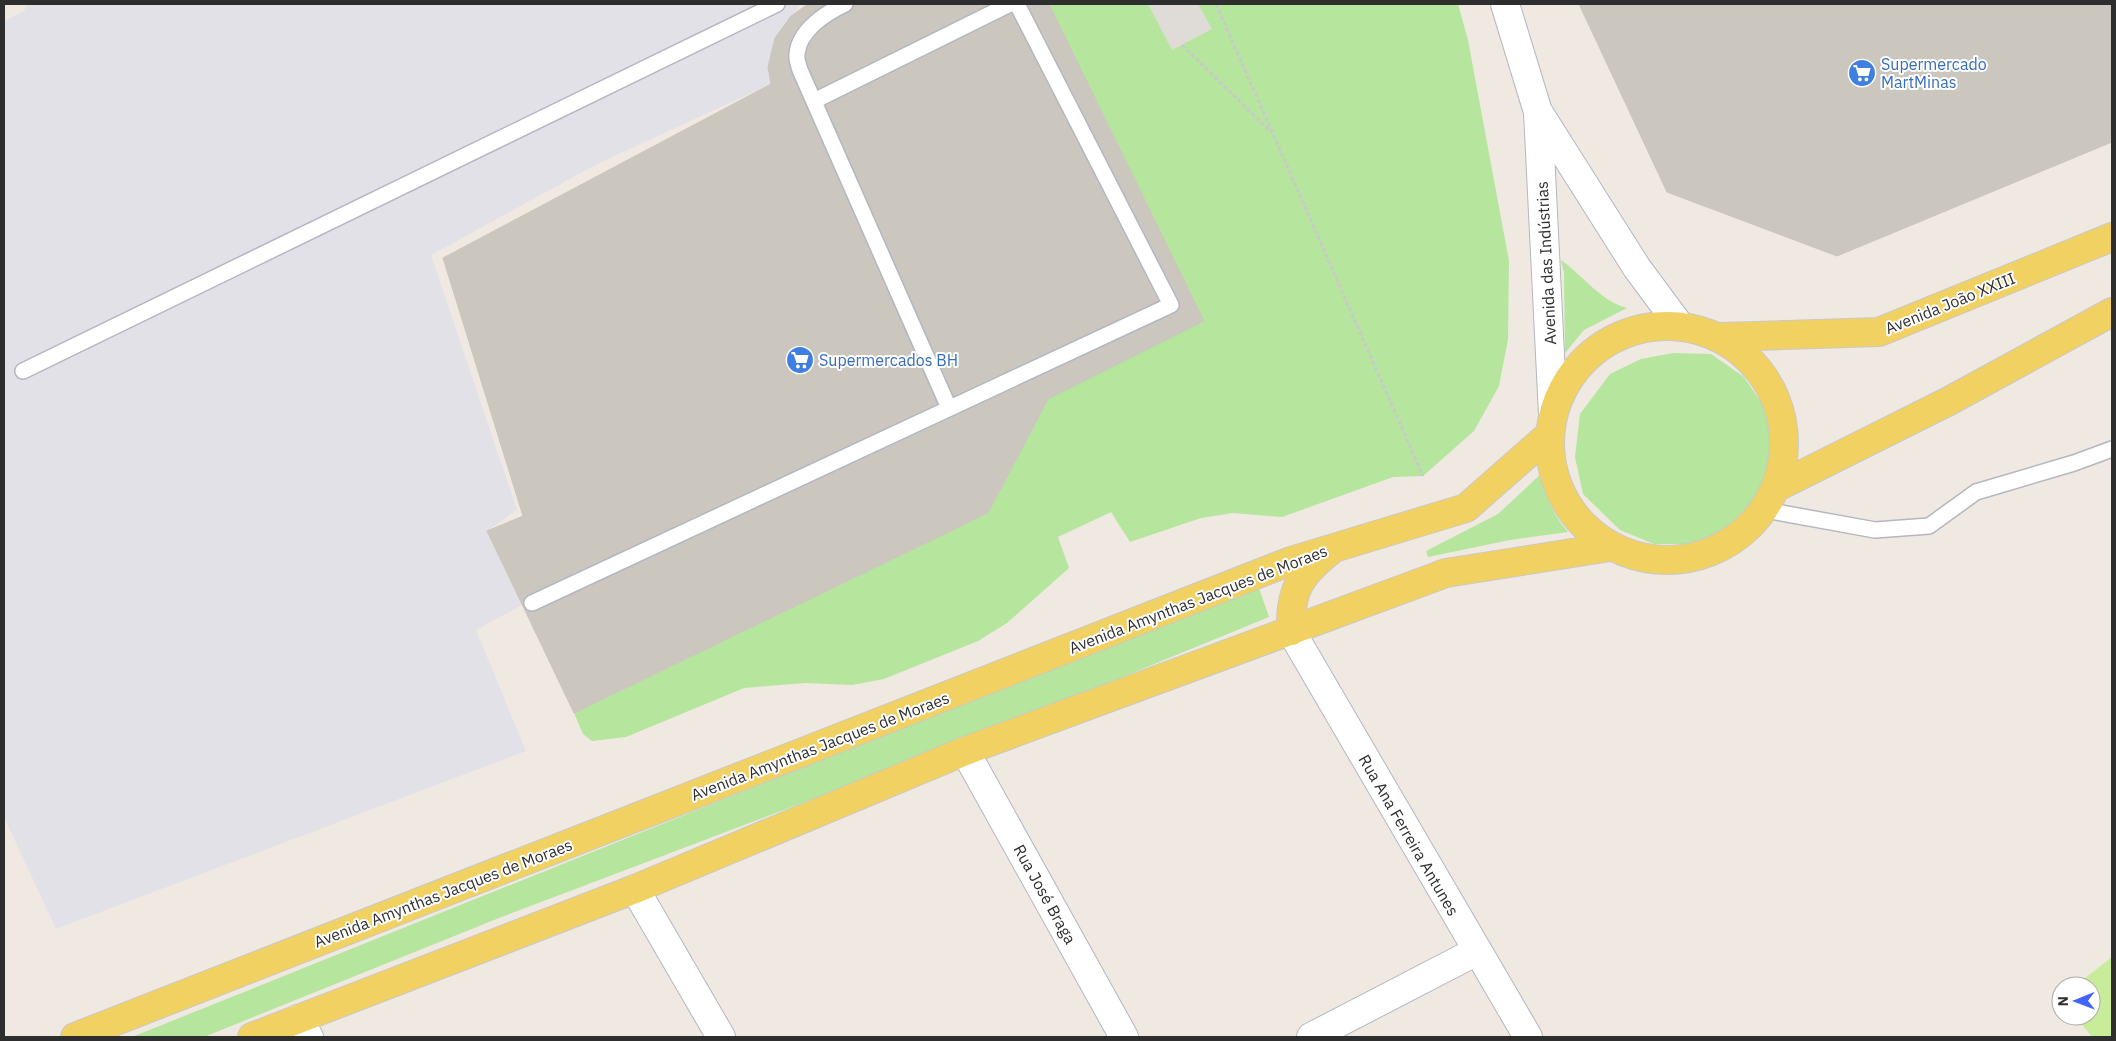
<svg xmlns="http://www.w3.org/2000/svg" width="2116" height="1041" font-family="'IBM Plex Sans',sans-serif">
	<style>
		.industrial { fill: #e3e1e8 }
		.green { fill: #b6e59e }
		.pitch { fill: #c9ec9a }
		.plaza { fill: #dfdcd8 }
		.building { fill: #cbc7bf; stroke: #cbc5ba }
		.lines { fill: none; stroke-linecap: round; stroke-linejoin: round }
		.service-casing { stroke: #b4b7c1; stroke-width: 18 }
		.minor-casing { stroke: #b4b7c1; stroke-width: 30 }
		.tertiary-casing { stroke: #b4b7c1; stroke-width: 30 }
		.secondary-casing { stroke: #b4b7c1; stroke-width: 30 }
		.primary-casing { stroke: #c9c9c9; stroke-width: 30 }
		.path { stroke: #c9c9c9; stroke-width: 3; stroke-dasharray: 4 2.5; stroke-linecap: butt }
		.service { stroke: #fff; stroke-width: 15 }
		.minor { stroke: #fff; stroke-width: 28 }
		.tertiary { stroke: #fff; stroke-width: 28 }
		.secondary { stroke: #fff; stroke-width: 28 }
		.primary { stroke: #f2d163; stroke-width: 28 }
		.labels { text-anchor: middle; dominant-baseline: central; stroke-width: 4; stroke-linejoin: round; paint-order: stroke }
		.shop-label { font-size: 16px; fill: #366cbe; stroke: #fff; text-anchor: start }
		.street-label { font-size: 16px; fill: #2e2e2e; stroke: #fff }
	</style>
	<rect width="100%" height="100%" fill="#efe9e1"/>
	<path class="industrial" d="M27,4H801L775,38L768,67L771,84L599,163L431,255L517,510L487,531L522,605L476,630L526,751L56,929L4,817V21L24,11Z"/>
	<g class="green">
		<path d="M1049,4H1458L1468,40L1509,261L1508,339L1499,386L1474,431L1423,476L1393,477L1282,517L1233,513L1201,518L1130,542L1111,512L1058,537L1069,568L1007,623L978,641L884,679L852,685L805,683L744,688L626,737L592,741L583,734L574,713L988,513L1048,399L1204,321Z"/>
		<path d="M1561,260C1582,275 1602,302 1627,308L1584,330L1565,353L1564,273Z"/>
		<path d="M1673,353L1711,354L1744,377L1767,411L1771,457L1756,505L1723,536L1686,544H1654L1620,530L1583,494L1575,457L1580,414L1610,374L1641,359Z"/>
		<path d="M1541,474C1546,497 1552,513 1568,532L1510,540L1428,557L1426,551L1498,514Z"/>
		<path d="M1259,588L1269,617L984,734L499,918L204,1037H132L871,740Z"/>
	</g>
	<path class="pitch" d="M2112,957V1037H2092L2075,1016H2091V986H2075Z"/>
	<path class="plaza" d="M1148,4H1198L1212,29L1172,50Z"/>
	<g class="building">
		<path d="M808,4H1049L1204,321L1048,399L988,513L574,713L487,531L523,516L443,258L771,84L768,67L775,38L791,16Z"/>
		<path d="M1579,4H2112V142L1837,256L1667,192Z"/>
	</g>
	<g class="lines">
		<g class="service-casing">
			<g id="service">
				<path d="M845,4C826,13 799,30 797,54C796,59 799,66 800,70L949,408"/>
				<path d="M814,101L1010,4"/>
				<path d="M23,371L777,4"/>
				<path d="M1765,510L1875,530L1929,526L1976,492L2074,463L2112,449"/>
				<path d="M532,603L1171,305L1017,4"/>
			</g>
		</g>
		<g class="minor-casing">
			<g id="minor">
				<path d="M965,751L1124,1037"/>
				<path d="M635,889L721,1037"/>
				<path d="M298,1019L309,1037"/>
				<path d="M1311,1037L1477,951"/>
			</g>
		</g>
		<g class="tertiary-casing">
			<path id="tertiary" d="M1291,631L1528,1037"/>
		</g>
		<g class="secondary-casing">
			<g id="secondary">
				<path d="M1505,4L1538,112L1553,415"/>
				<path d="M1539,113L1637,268L1680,326"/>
			</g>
		</g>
		<g class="primary-casing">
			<g id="primary">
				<circle cx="1667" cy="443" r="117"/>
				<path d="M1721,337L1879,332L2112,237"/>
				<path d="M1777,487L1949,401L2112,312"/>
				<path d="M1291,631C1290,591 1299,576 1329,552"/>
				<path d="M75,1037L1291,561L1466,508L1550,434"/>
				<path d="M252,1037L635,889L965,751L1446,573L1610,547"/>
			</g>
		</g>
		<g class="path">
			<path d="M1216,4L1423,476"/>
			<path d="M1182,45L1271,132"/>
		</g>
		<use href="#service" class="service"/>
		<use href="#minor" class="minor"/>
		<use href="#tertiary" class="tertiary"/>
		<use href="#secondary" class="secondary"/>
		<use href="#primary" class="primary"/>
	</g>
	<defs>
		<g id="supermarket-disc" transform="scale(1.4375)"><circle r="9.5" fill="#3f7fe0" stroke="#fff"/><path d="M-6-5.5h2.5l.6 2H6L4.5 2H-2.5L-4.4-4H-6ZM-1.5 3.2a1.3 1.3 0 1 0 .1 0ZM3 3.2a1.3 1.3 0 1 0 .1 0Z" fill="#fff"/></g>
	</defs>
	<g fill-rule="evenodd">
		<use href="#supermarket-disc" x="1862" y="73"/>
		<use href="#supermarket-disc" x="800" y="360"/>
	</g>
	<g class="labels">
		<g class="shop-label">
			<text x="1881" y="64">Supermercado<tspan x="1881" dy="18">MartMinas</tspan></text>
			<text x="819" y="360">Supermercados BH</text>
		</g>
		<g class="street-label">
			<text transform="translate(1546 263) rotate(-93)">Avenida das Indústrias</text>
			<text transform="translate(1950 303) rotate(-22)">Avenida João XXIII</text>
			<text transform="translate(1198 599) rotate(-21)">Avenida Amynthas Jacques de Moraes</text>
			<text transform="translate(820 746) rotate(-21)">Avenida Amynthas Jacques de Moraes</text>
			<text transform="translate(1409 835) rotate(60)">Rua Ana Ferreira Antunes</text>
			<text transform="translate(443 893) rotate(-21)">Avenida Amynthas Jacques de Moraes</text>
			<text transform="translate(1045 894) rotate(61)">Rua José Braga</text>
		</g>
	</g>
	<rect width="2116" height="1041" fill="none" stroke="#2e2e2e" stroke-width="10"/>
	<g transform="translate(2076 1001) rotate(269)"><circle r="24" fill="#ffffff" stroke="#ababab"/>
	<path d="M0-4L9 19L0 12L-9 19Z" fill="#4264fb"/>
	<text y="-8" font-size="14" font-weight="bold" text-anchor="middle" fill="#2e2e2e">N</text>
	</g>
</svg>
